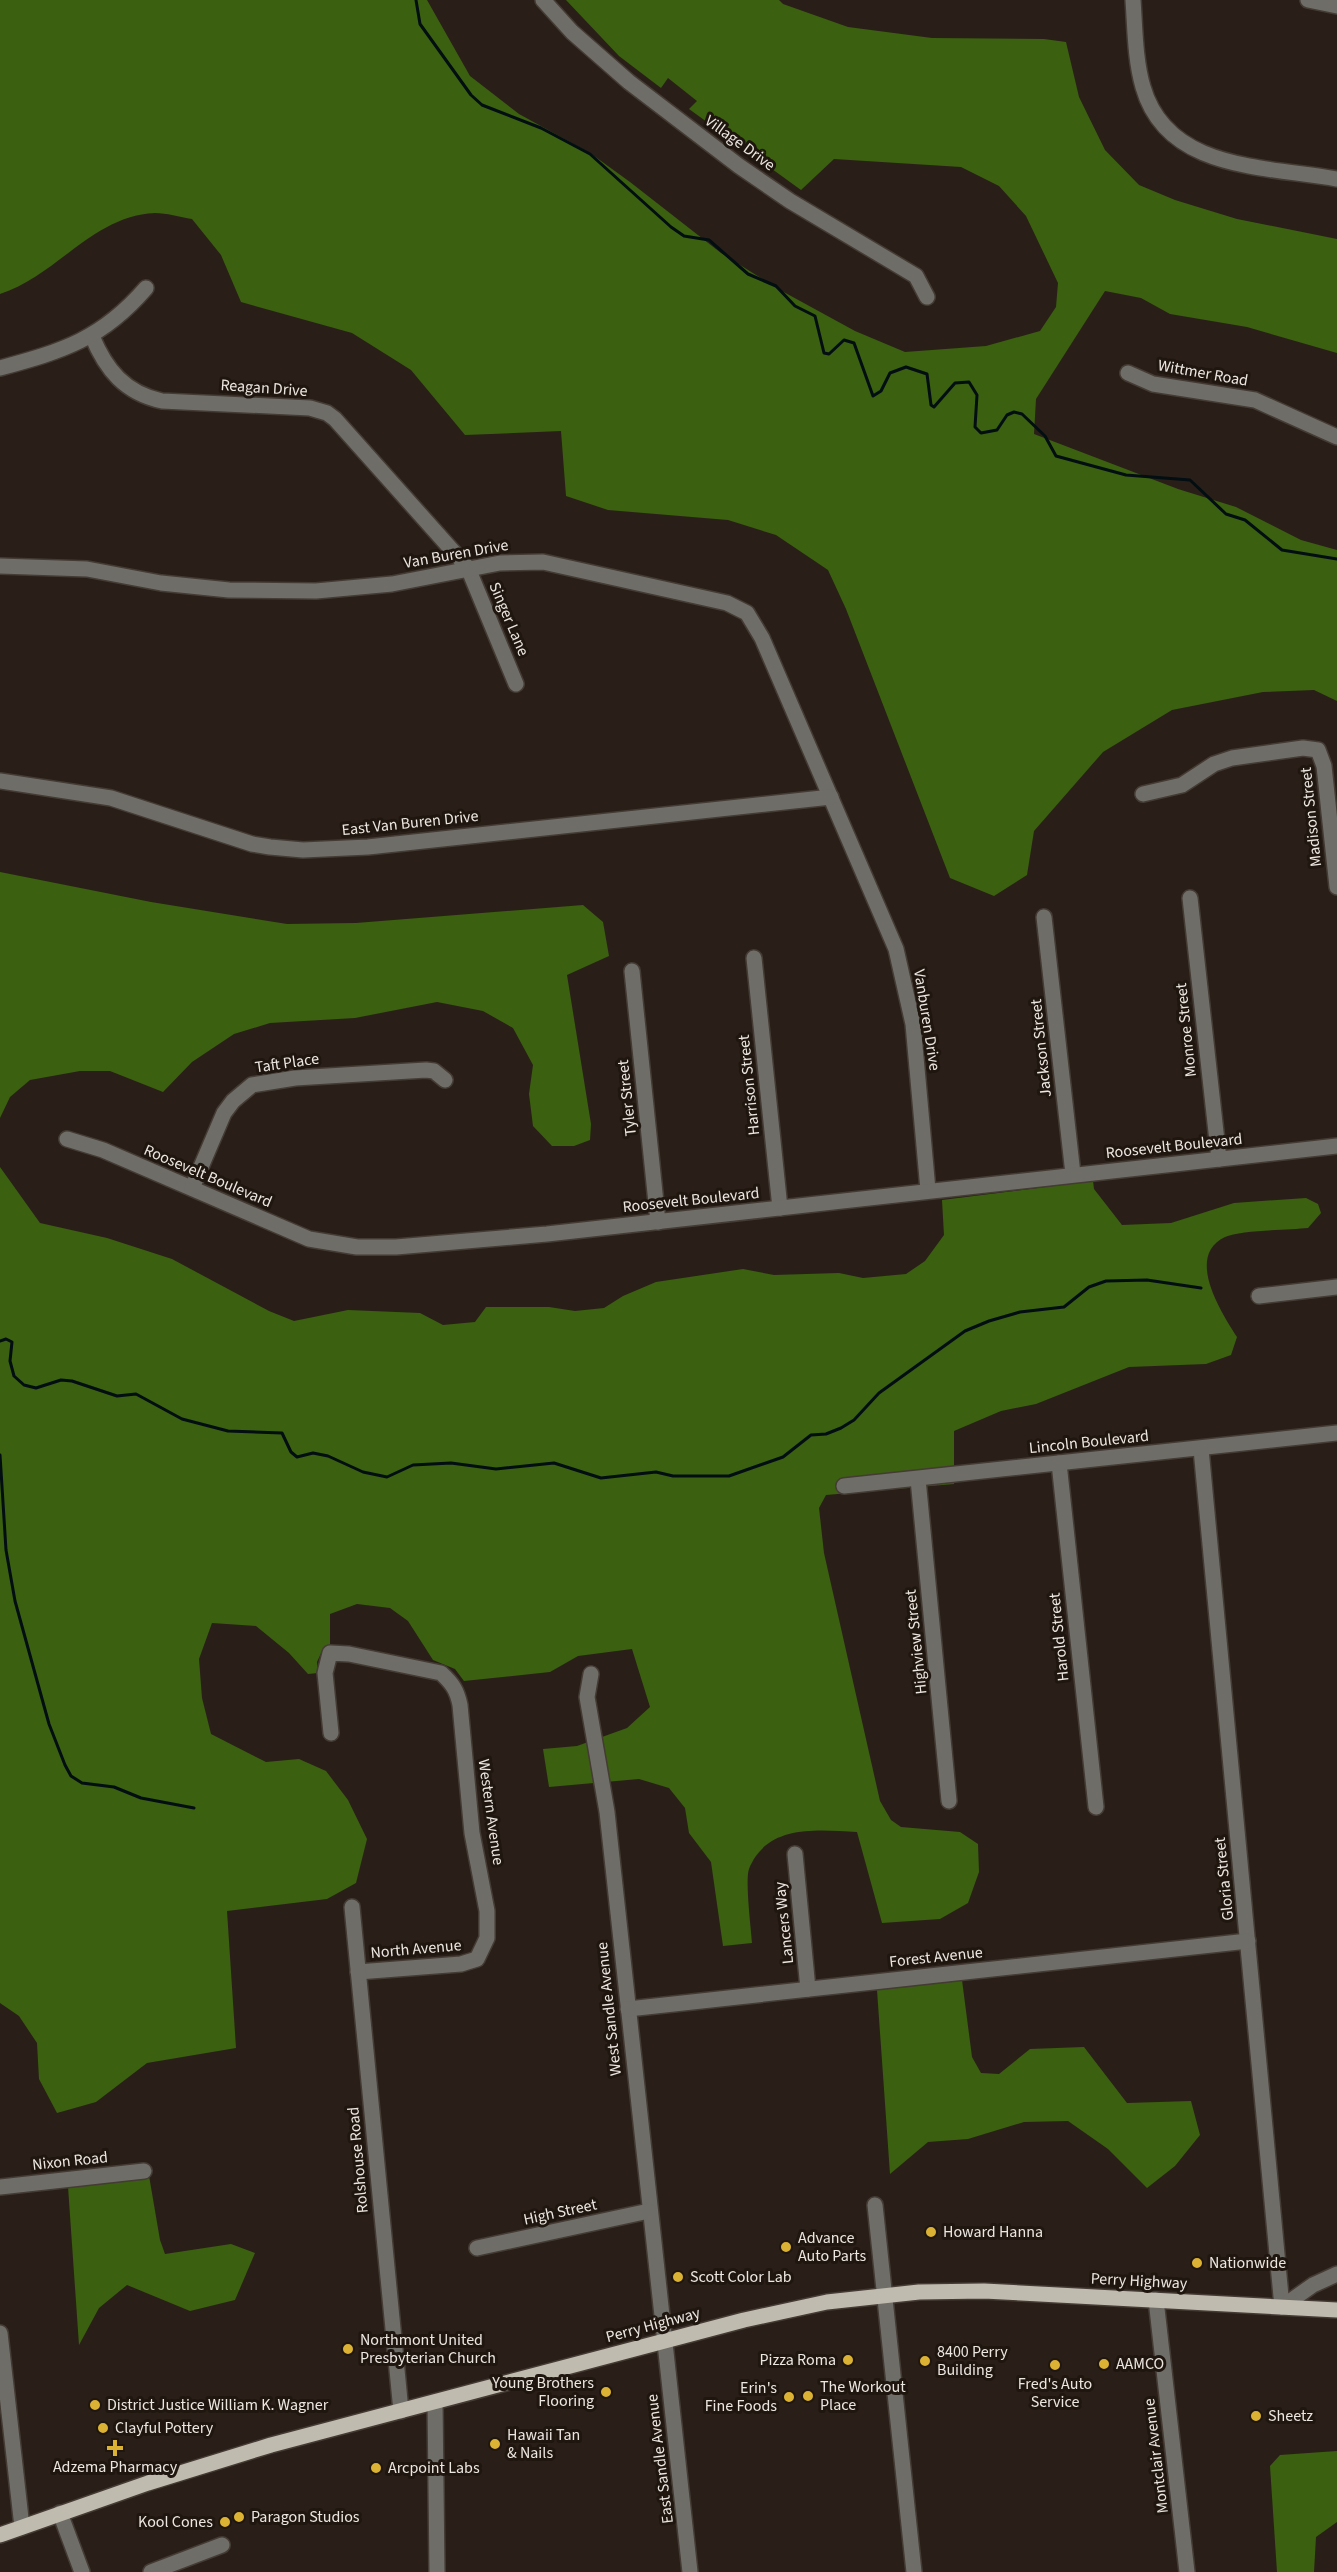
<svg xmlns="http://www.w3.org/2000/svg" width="1337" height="2572" font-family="'Source Sans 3',sans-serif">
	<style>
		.forest { fill: #3b6010 }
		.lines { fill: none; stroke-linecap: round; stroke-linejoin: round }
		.stream { stroke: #020e12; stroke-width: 3 }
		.minor-casing { stroke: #443b34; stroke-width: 18 }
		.major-casing { stroke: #443b34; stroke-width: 18 }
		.minor { stroke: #6f6d68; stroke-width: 15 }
		.major { stroke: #bfbbaf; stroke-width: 15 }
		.poi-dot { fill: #dbb233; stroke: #1f160f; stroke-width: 2 }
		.labels { text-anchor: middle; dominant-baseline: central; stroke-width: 6; stroke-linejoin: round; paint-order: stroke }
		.street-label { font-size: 16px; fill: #ece6e1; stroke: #1f160f }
		.poi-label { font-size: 16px; fill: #ece6e1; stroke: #1f160f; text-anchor: start }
	</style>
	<rect width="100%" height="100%" fill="#291f18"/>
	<g class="forest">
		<path d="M0,0H427L470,76L519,114L590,153L630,182L721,253L780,290L855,331L905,352L986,346L1040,331L1056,307L1058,283L1026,216L999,186L961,167L834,159L801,190L689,109L697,101L668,78L661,88L619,56L566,0H779L783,4L848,27L932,38L1044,39L1066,42L1079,97L1105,150L1139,185L1175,200L1237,219L1337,239V353L1247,327L1170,314L1141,298L1105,291L1036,399L1034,434L1178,489L1236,507L1301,540L1337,550V701L1314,690L1263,692L1172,710L1103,752L1034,831L1027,875L994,896L950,878L846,609L828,570L776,535L728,520L608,510L566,496L561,431L465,435L411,370L352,333L241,302L221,255L192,219C180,217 166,213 155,213C92,216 58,275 0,294Z"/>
		<path d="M0,872L151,902L287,924L356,923L583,905L603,922L609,956L567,975L591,1124L590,1140L574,1146H552L533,1126L529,1094L533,1065L513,1028L483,1011L437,1002L355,1018L270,1023L234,1034L192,1062L163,1092L110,1071H80L30,1080L10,1097L0,1118Z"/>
		<path d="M0,1167L40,1223L107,1238L172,1259L269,1311L294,1321L348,1310L420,1313L443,1325L475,1322L486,1307H549L575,1311L604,1308L623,1296L656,1282L743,1269L774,1275L839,1273L863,1278L906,1274L925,1261L944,1235L942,1200L1093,1181L1094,1189L1122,1225L1171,1223L1234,1203L1306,1198L1318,1204L1321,1213L1308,1228C1289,1230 1240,1230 1225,1237C1185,1256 1221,1312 1237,1337L1231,1355L1206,1364L1129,1367L1036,1404L1001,1411L954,1431V1484L826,1495L819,1508L824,1553L880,1801L891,1820L901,1827L960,1832L978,1844L979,1872L968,1903L940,1919L882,1923L857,1832C816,1830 767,1824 749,1869C745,1880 751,1929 752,1943L723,1946L711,1862L689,1833L685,1808L669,1788L639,1779L549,1787L543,1749L577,1746L627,1728L650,1707L632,1649L578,1656L550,1672L464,1681L455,1669L433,1660L408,1621L390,1608L357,1604L330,1614V1648L322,1651L317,1662L318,1673L308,1674L289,1653L256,1626L212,1623L199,1659L202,1698L211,1734L266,1762L299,1759L326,1771L348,1800L367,1839L356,1883L327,1899L227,1911L236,2048L147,2063L96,2102L57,2113L39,2079L37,2043L19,2016L0,2003Z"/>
		<path d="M962,1980L972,2057L981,2073L999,2074L1030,2049L1084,2047L1127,2103L1191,2101L1200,2135L1175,2166L1147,2188L1108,2149L1068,2121L1024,2122L968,2139L928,2142L890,2174L877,1990Z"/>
		<path d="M147,2164L160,2240L165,2254L231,2244L255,2253L235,2300L190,2311L127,2285L99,2308L79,2345L67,2172Z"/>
		<path d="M1337,2451V2522L1316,2537L1314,2572H1277L1270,2466L1280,2455Z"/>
	</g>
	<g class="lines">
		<g class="stream">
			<path d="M416,0L420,24L471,95L482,105L541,128L590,154L671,227L684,236L709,240L748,274L776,286L795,306L815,316L824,353L829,354L844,340L854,343L873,396L881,391L890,373L906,367L927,374L931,405L934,407L955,383L969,382L977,395L975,427L981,433L997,430L1007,415L1014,412L1022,414L1045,436L1056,456L1126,475L1190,480L1226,514L1245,520L1282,550L1337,559"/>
			<path d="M0,1341L6,1339L12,1342L10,1361L14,1376L24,1385L36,1388L61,1380L72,1381L117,1396L136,1394L182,1419L228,1431L282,1433L291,1452L297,1457L313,1453L328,1456L363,1472L387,1477L413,1465L451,1463L496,1469L554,1463L601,1478L656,1472L673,1476H729L783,1457L811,1435L826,1434L841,1428L854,1420L879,1393L965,1331L989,1321L1020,1312L1064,1307L1089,1287L1106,1281L1147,1280L1201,1288"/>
			<path d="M0,1455L6,1550L15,1601L49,1724L65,1765L71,1776L82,1783L114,1787L141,1798L194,1808"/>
		</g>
		<g class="minor-casing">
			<g id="minor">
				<path d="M543,0L572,32L629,82L739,166L790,201L916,276L927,297"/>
				<path d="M1133,0C1135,28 1135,60 1143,87C1167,171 1265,166 1337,179"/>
				<path d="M1308,0L1337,6"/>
				<path d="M92,336C106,370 125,393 162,401L310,408L327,413L335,419L468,568L516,684"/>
				<path d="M0,368C63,351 102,339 146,288"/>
				<path d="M1128,373L1153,384L1255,400L1337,437"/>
				<path d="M0,566L87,569L161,583L229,590L316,591L392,584L500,563L543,562L727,603L747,613L762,638L896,949L913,1024L928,1190"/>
				<path d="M0,781L111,798L252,844L270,847L303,850L368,847L831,797"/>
				<path d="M1143,794L1182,785L1214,764L1232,758L1303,748L1318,750L1324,766L1337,887"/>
				<path d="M1190,898L1219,1159"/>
				<path d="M1044,917L1073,1174"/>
				<path d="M754,958L780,1208"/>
				<path d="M632,971L658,1222"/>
				<path d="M67,1139L103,1150L309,1239L357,1247H396L547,1234L1337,1146"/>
				<path d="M192,1188L224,1113L233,1101L252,1085L295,1078L426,1070L434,1071L445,1080"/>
				<path d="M1259,1296L1337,1287"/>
				<path d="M1201,1449L1282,2307"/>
				<path d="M1059,1463L1096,1807"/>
				<path d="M918,1479L949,1801"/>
				<path d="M844,1486L1337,1433"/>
				<path d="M591,1674L587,1697L607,1812L690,2572"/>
				<path d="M331,1733L325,1673L330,1653L349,1654L441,1673C452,1683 457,1690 460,1705L472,1833L487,1911V1938L477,1959L461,1964L358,1972"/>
				<path d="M795,1854L808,1989"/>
				<path d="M352,1907L401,2411"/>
				<path d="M628,2009L1248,1941"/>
				<path d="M0,2187L144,2171"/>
				<path d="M875,2205L914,2572"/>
				<path d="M477,2248L649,2211"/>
				<path d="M1156,2300L1187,2572"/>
				<path d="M1282,2307L1313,2285L1337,2274"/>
				<path d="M0,2333L22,2527"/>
				<path d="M435,2402L437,2572"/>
				<path d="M60,2513L82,2572"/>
				<path d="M151,2572L222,2545"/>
			</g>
		</g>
		<g class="major-casing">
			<path id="major" d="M0,2535L148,2483L271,2445L744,2320L827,2302L919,2292L984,2291L1337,2310"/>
		</g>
		<use href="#minor" class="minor"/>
		<use href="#major" class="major"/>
	</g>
	<g class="poi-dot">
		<circle cx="931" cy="2232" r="6"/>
		<circle cx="786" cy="2247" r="6"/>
		<circle cx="1197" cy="2263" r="6"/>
		<circle cx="678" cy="2277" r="6"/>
		<circle cx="348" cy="2349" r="6"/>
		<circle cx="848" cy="2360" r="6"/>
		<circle cx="925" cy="2361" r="6"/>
		<circle cx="1104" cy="2364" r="6"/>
		<circle cx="1055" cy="2365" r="6"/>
		<circle cx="606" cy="2392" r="6"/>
		<circle cx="808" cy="2396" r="6"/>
		<circle cx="789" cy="2397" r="6"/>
		<circle cx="95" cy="2405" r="6"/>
		<circle cx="1256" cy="2416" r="6"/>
		<circle cx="103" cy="2428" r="6"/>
		<circle cx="495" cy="2444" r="6"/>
		<path d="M112 2439h6v6h6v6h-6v6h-6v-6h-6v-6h6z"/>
		<circle cx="376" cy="2468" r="6"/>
		<circle cx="239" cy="2517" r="6"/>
		<circle cx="225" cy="2522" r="6"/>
	</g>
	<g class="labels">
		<g class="street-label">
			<text transform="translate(740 143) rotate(36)">Village Drive</text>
			<text transform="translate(1203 373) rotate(10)">Wittmer Road</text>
			<text transform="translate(264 388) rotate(4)">Reagan Drive</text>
			<text transform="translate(456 554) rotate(-10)">Van Buren Drive</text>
			<text transform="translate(509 619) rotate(67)">Singer Lane</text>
			<text transform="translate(1311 817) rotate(-96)">Madison Street</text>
			<text transform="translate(410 823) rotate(-6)">East Van Buren Drive</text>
			<text transform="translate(927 1020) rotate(81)">Vanburen Drive</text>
			<text transform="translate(1186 1030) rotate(-96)">Monroe Street</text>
			<text transform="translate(1041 1048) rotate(-96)">Jackson Street</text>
			<text transform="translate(287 1063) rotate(-8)">Taft Place</text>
			<text transform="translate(749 1085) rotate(-96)">Harrison Street</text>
			<text transform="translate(627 1098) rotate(-96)">Tyler Street</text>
			<text transform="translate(1174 1146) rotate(-6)">Roosevelt Boulevard</text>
			<text transform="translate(208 1176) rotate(23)">Roosevelt Boulevard</text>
			<text transform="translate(691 1200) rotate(-6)">Roosevelt Boulevard</text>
			<text transform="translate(1089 1442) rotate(-6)">Lincoln Boulevard</text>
			<text transform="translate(1059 1637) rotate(-96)">Harold Street</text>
			<text transform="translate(916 1642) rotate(-96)">Highview Street</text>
			<text transform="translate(491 1812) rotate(82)">Western Avenue</text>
			<text transform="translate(1224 1879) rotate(-96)">Gloria Street</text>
			<text transform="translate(784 1923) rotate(-96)">Lancers Way</text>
			<text transform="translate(416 1949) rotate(-5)">North Avenue</text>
			<text transform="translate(936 1957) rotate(-6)">Forest Avenue</text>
			<text transform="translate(609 2009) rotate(-96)">West Sandle Avenue</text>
			<text transform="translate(358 2160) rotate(-95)">Rolshouse Road</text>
			<text transform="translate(70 2161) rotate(-6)">Nixon Road</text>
			<text transform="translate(560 2212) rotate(-12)">High Street</text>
			<text transform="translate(1139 2281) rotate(3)">Perry Highway</text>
			<text transform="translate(653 2325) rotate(-15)">Perry Highway</text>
			<text transform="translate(1156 2456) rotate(-97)">Montclair Avenue</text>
			<text transform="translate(660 2459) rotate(-97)">East Sandle Avenue</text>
		</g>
		<g class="poi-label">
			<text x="943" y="2232">Howard Hanna</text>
			<text x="798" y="2238">Advance<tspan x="798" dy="18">Auto Parts</tspan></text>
			<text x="1209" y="2263">Nationwide</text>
			<text x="690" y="2277">Scott Color Lab</text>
			<text x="360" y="2340">Northmont United<tspan x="360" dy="18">Presbyterian Church</tspan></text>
			<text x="937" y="2352">8400 Perry<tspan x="937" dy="18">Building</tspan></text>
			<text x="836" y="2360" text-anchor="end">Pizza Roma</text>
			<text x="1116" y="2364">AAMCO</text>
			<text x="594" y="2383" text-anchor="end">Young Brothers<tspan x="594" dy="18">Flooring</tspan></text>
			<text x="1055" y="2384" text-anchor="middle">Fred's Auto<tspan x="1055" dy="18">Service</tspan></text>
			<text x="820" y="2387">The Workout<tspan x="820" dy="18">Place</tspan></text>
			<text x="777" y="2388" text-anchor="end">Erin's<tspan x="777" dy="18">Fine Foods</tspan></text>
			<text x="107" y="2405">District Justice William K. Wagner</text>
			<text x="1268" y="2416">Sheetz</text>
			<text x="115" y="2428">Clayful Pottery</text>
			<text x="507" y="2435">Hawaii Tan<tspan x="507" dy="18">&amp; Nails</tspan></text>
			<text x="115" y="2467" text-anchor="middle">Adzema Pharmacy</text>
			<text x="388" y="2468">Arcpoint Labs</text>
			<text x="251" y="2517">Paragon Studios</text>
			<text x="213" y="2522" text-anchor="end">Kool Cones</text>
		</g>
	</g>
</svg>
